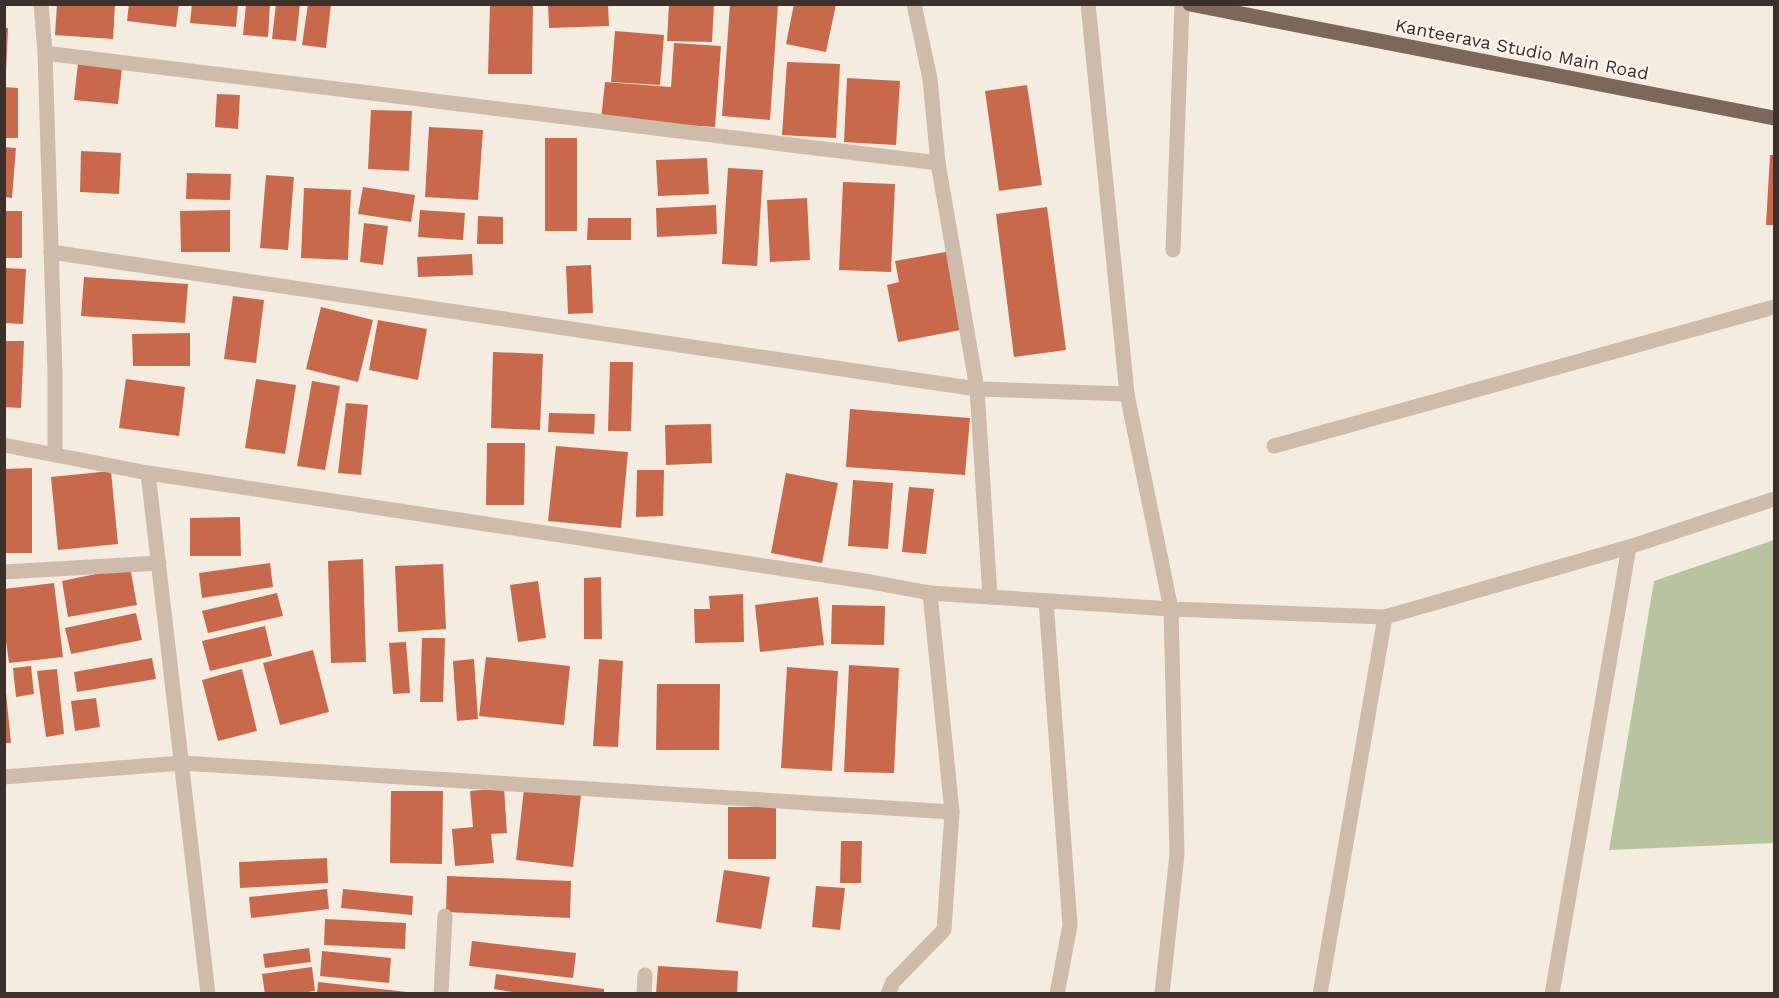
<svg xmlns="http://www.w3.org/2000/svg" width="1779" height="998" font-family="'Work Sans',sans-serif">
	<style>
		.green { fill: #b8c4a0 }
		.building { fill: #c8694b }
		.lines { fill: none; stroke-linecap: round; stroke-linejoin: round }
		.minor { stroke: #cdbbac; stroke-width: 15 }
		.major { stroke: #7d675c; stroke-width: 15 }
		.labels { text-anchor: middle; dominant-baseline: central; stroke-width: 4.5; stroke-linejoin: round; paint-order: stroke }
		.street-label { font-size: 18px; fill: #3b302b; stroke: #fbf5ee }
	</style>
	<rect width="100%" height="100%" fill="#f4ebe1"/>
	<path class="green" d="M1774,540V843L1609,850L1654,581Z"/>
	<g class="building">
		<path d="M57,4H115L113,39L55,35Z"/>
		<path d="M129,4H179L176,27L127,21Z"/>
		<path d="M192,4H238L236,27L190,23Z"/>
		<path d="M246,4H270L268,37L243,35Z"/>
		<path d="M276,4H300L296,41L272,39Z"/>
		<path d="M308,4H331L326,48L302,45Z"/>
		<path d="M490,4H533L532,74H488Z"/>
		<path d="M548,4H608L609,26L549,28Z"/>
		<path d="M669,4H714L712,42L667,41Z"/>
		<path d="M730,4H778L770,120L722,116Z"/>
		<path d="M794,4H836L826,52L786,44Z"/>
		<path d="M5,28H8L6,72H5Z"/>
		<path d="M615,31L664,35L660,85L611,82Z"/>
		<path d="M674,43L721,46L715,127L601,120L605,82L671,87Z"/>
		<path d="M787,62L840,64L836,138L782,135Z"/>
		<path d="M78,63L122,68L118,104L74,100Z"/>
		<path d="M847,78L900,81L896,145L844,142Z"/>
		<path d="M1027,85L1042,185L999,191L985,91Z"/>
		<path d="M4,87L18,88V138H4Z"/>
		<path d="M217,94L240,95L238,129L215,127Z"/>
		<path d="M371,110L412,111L409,171L368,169Z"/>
		<path d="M429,127L483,130L478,200L425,197Z"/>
		<rect x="545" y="138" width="32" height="93"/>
		<path d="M4,147L16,148L12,198L4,197Z"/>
		<path d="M81,151L121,153L119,194L80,192Z"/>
		<path d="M1770,155H1774V225H1766Z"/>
		<path d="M707,158L709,194L658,196L656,160Z"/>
		<path d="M728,168L763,170L757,266L722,264Z"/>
		<path d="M187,173L231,174L230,200L186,199Z"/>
		<path d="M266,175L294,177L288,250L260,248Z"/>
		<path d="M843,182L895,184L891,272L839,270Z"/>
		<path d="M363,187L415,195L411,222L358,214Z"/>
		<path d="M304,188L351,190L348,260L301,258Z"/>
		<path d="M807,198L810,260L770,262L767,200Z"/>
		<path d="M716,205L717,234L657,237L656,208Z"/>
		<path d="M1047,207L1066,350L1014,357L996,214Z"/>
		<path d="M230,210V252H181L180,211Z"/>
		<path d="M420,210L465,213L463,240L418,237Z"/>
		<rect x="4" y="211" width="18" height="47"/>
		<path d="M478,216L503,217V244H477Z"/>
		<path d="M588,218H631V240H587Z"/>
		<path d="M364,223L388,226L383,265L360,262Z"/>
		<path d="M951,251L966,329L898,342L887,285L899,282L895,261Z"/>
		<path d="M472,254L473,275L418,277L417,257Z"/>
		<path d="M591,265L593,313L568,314L566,266Z"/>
		<path d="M4,268L26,269L23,324L4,323Z"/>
		<path d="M84,277L188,284L185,323L81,316Z"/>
		<path d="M233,296L264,300L256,363L224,359Z"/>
		<path d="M321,307L373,320L358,382L306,369Z"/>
		<path d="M378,320L427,329L418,380L369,370Z"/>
		<path d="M190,333V366H133L132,334Z"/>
		<path d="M4,341H24L21,408L4,407Z"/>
		<path d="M493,352L543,354L540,430L491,428Z"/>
		<path d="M610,362H633L631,431H608Z"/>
		<path d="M126,379L185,387L179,436L119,428Z"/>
		<path d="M256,379L296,385L285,454L245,448Z"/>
		<path d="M312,381L340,386L325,470L297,466Z"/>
		<path d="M346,403L368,405L361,475L338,473Z"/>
		<path d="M850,409L970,418L965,475L846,467Z"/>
		<path d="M549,413L595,414L594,434L548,432Z"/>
		<path d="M711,424L712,463L666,465L665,425Z"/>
		<path d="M487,443H525L524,505H486Z"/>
		<path d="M556,446L628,452L621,528L548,521Z"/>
		<path d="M32,468V553H5V469Z"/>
		<path d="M637,470H664L663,516L636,517Z"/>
		<path d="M111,471L118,544L58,550L51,477Z"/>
		<path d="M786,473L838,483L822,563L771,553Z"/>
		<path d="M853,480L893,483L888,549L848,546Z"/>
		<path d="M909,487L934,489L926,554L902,552Z"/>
		<path d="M240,517L241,556H190V518Z"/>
		<path d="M363,559L366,662L331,663L328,561Z"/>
		<path d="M270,563L273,587L202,598L199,573Z"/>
		<path d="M443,564L446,629L398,632L395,566Z"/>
		<path d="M130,567L137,605L68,617L62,581Z"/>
		<path d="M601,577L602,639H584V578Z"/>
		<path d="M538,581L546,638L518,642L510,585Z"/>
		<path d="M54,583L63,657L9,663L4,627V589Z"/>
		<path d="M277,593L283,616L208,633L202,611Z"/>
		<path d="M743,594L744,642L695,643L694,609H710L709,596Z"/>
		<path d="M818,597L824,645L760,652L755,605Z"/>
		<path d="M832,605L885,606L884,645L831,644Z"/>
		<path d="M136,613L142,640L71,654L65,628Z"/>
		<path d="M265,626L272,656L210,671L202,641Z"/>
		<path d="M422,638H445L443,702H420Z"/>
		<path d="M406,642L410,693L393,694L389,643Z"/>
		<path d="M313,650L329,712L280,725L263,663Z"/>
		<path d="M486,657L570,666L564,725L479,716Z"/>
		<path d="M152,658L156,679L77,692L74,672Z"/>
		<path d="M474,659L478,719L457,721L453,661Z"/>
		<path d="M599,659L623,661L618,747L593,746Z"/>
		<path d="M849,665L899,668L894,773L844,772Z"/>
		<path d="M31,666L34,694L16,697L13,668Z"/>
		<path d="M787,667L838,671L832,771L781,768Z"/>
		<path d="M57,669L64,734L46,737L37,671Z"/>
		<path d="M242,669L257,731L218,741L202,680Z"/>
		<path d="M657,684H720L719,750H656Z"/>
		<path d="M4,693H6L11,743H4Z"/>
		<path d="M96,698L100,727L75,731L71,701Z"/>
		<path d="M504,788L507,833L491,834L494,863L455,866L452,829L473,827L470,791Z"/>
		<path d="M524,789L581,795L573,867L516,860Z"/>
		<path d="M391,791H443L442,864L390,863Z"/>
		<rect x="728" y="807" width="48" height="52"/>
		<path d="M841,841H862L861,883H840Z"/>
		<path d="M327,858L328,883L240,888L239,862Z"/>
		<path d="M724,870L770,877L761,929L716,922Z"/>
		<path d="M447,876L571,881L570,918L446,912Z"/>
		<path d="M816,886L845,888L840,930L812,927Z"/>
		<path d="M327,889L329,909L251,918L249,897Z"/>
		<path d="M343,889L413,896L412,915L341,908Z"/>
		<path d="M325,919L406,923L405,949L324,945Z"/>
		<path d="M472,941L576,953L573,978L469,966Z"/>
		<path d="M309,948L311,962L265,968L263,954Z"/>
		<path d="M322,951L391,958L389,983L320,976Z"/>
		<path d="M658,966L738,971L737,994H656Z"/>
		<path d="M312,967L315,991L292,994H265L262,974Z"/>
		<path d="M496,974L604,989V994H524L494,989Z"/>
		<path d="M318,982L407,992V994H317Z"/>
	</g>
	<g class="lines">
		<g class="minor">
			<path d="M41,4L45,53L55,374V455"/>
			<path d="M914,4L930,79L938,163L977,389L990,597"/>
			<path d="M1088,4L1127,394L1171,609L1177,854L1162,994"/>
			<path d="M45,53L938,163"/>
			<path d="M1173,250L1182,4"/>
			<path d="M51,252L977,389L1127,394"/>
			<path d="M4,445L148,473L871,582L930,593L990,597L1171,609L1385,617"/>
			<path d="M1274,446L1774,307"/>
			<path d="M148,473L208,994"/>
			<path d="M4,572L159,563"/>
			<path d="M1046,601L1070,925L1057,994"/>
			<path d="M4,777L182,763L952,812"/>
			<path d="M441,994L445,916"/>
			<path d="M644,994L645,975"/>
			<path d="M888,994L893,982L944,930L952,812L930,593"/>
			<path d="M1320,994L1385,617L1629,547L1774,499"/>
			<path d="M1552,994L1629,547"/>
		</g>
		<path class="major" d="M1190,4L1774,118"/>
	</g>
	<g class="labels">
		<g class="street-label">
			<text transform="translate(1522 49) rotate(11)">Kanteerava Studio Main Road</text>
		</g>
	</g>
	<rect width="1779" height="998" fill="none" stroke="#3b302b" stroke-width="12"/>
</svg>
